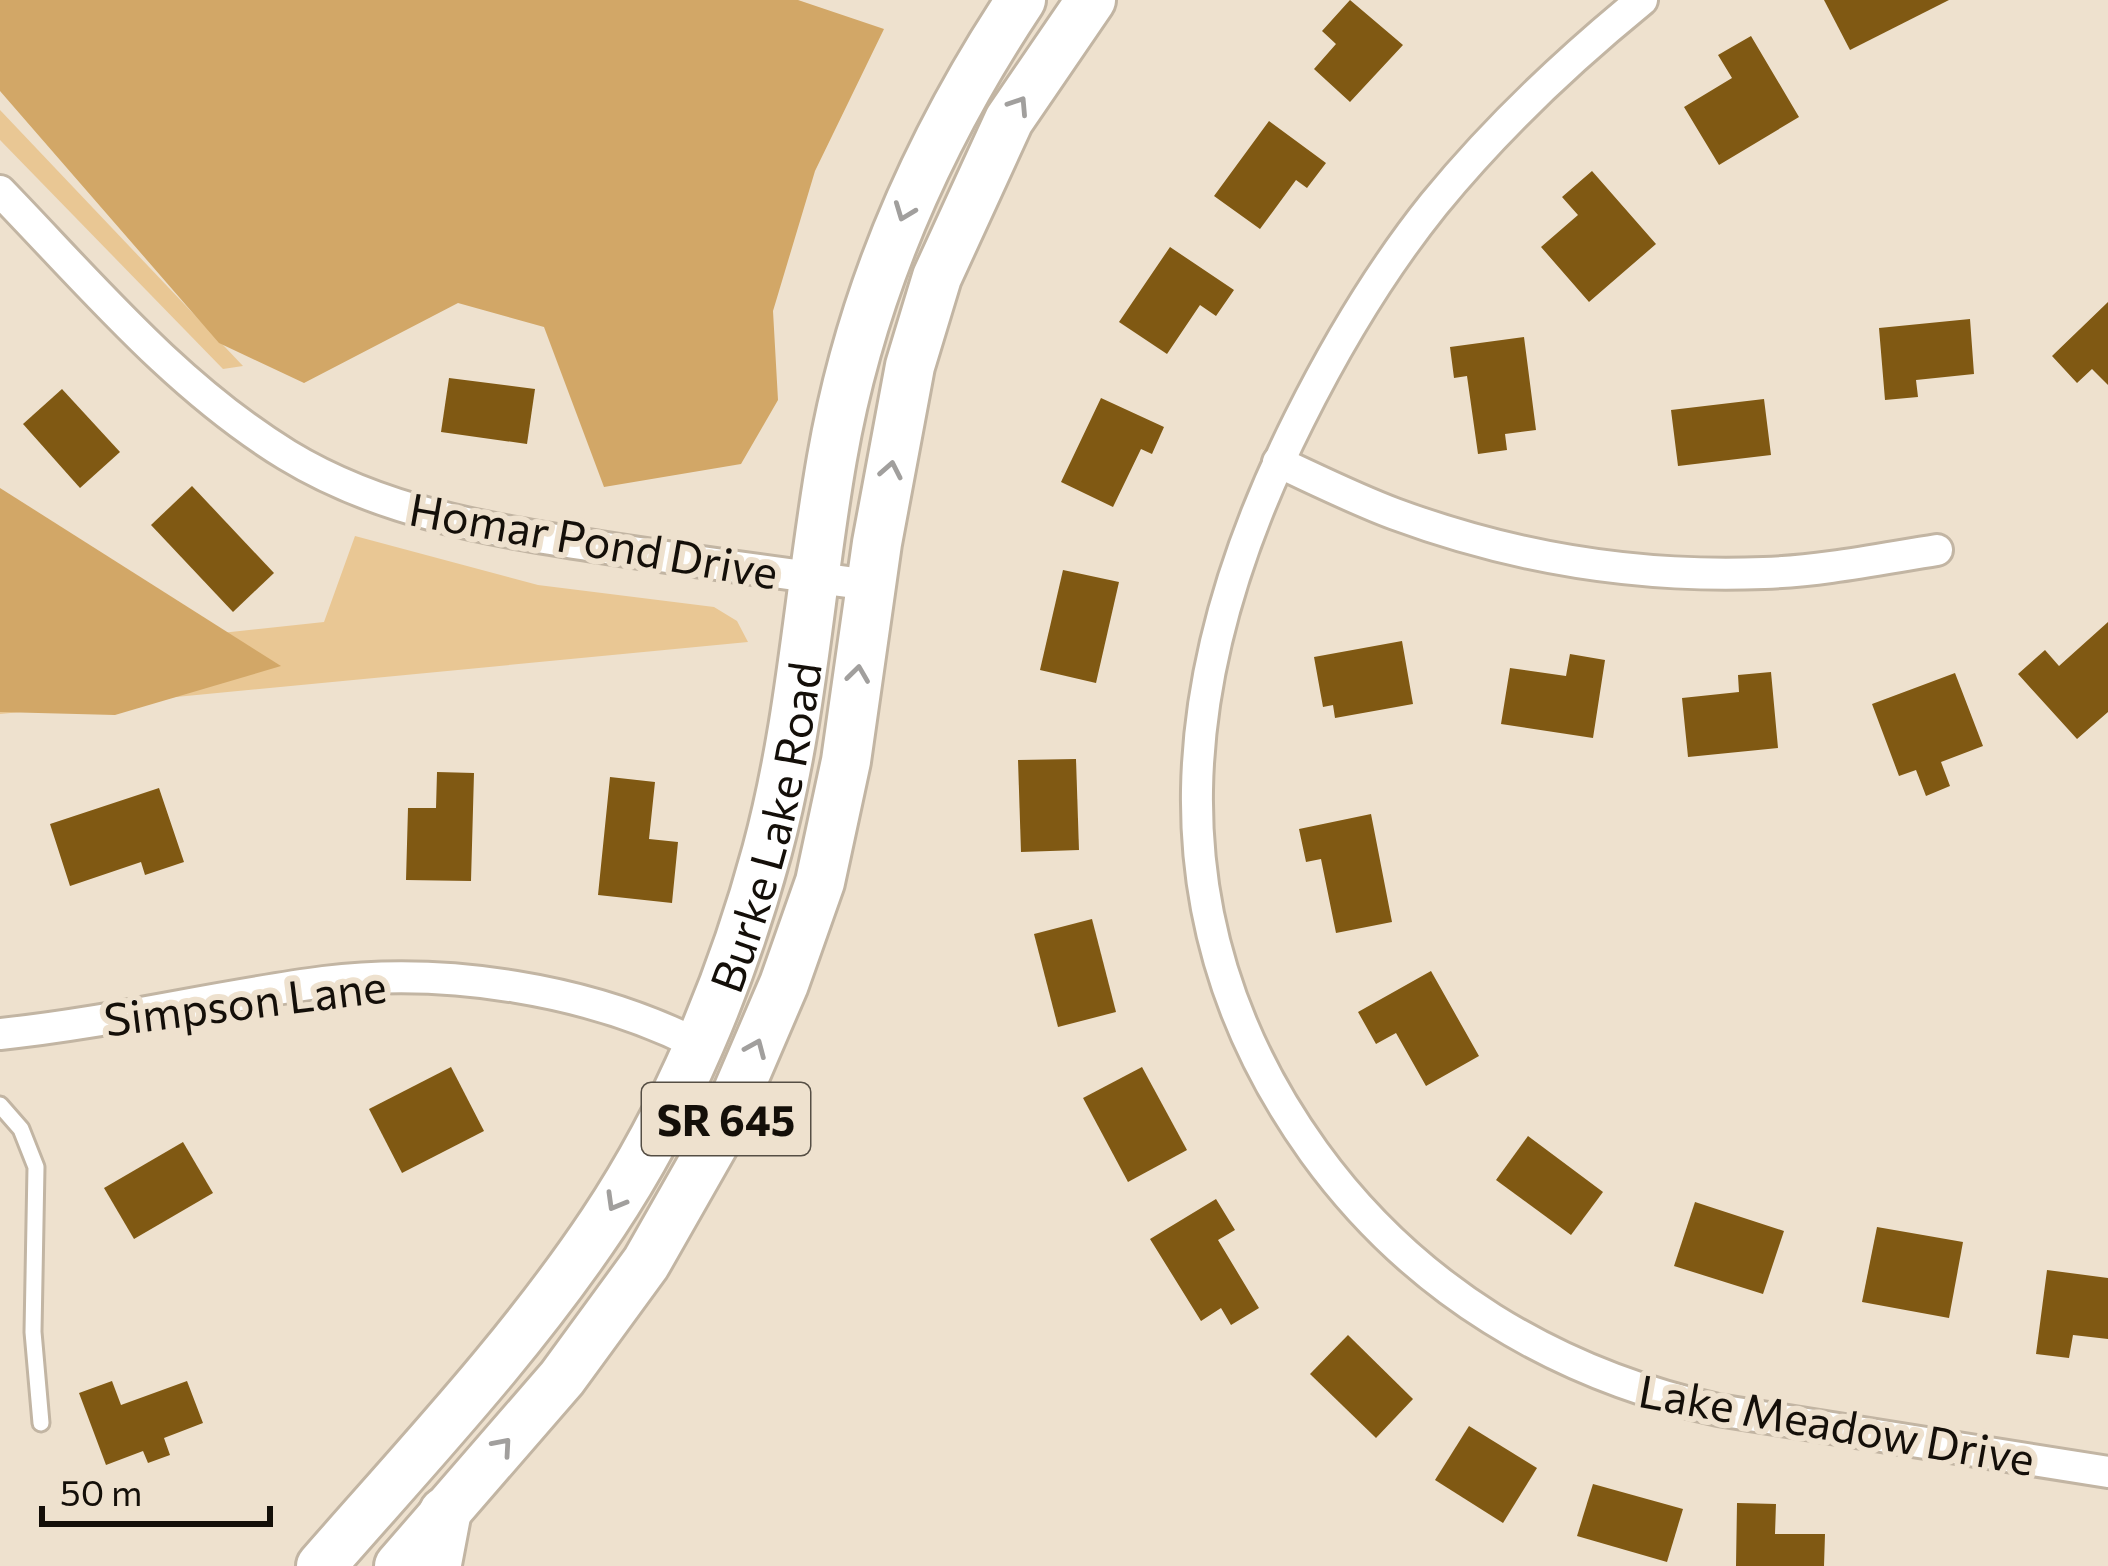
<svg xmlns="http://www.w3.org/2000/svg" width="2108" height="1566" font-family="Commissioner,sans-serif">
	<style>
		.green { fill: #e9c794 }
		.forest { fill: #d2a767 }
		.building { fill: #805913 }
		.lines { fill: none; stroke-linecap: round; stroke-linejoin: round }
		.service-casing { stroke: #c2b5a3; stroke-width: 21 }
		.minor-casing { stroke: #c2b5a3; stroke-width: 36 }
		.primary-casing { stroke: #c2b5a3; stroke-width: 54 }
		.trunk-casing { stroke: #c2b5a3; stroke-width: 57 }
		.service { stroke: #fff; stroke-width: 15 }
		.minor { stroke: #fff; stroke-width: 30 }
		.primary { stroke: #fff; stroke-width: 48 }
		.trunk { stroke: #fff; stroke-width: 51 }
		.oneway { stroke: #a19f9d }
		.labels { text-anchor: middle; dominant-baseline: central; stroke-width: 12; stroke-linejoin: round; paint-order: stroke }
		.shield { fill: #eee1ce; stroke: #554e44; stroke-width: 3 }
		.shield-label { font-size: 42px; font-weight: bold; fill: #140f09 }
		.street-label { font-size: 45px; fill: #140f09; stroke: #eee1ce }
	</style>
	<rect width="100%" height="100%" fill="#eee1ce"/>
	<g class="green">
		<path d="M0,110L243,366L223,369L0,140Z"/>
		<path d="M355,536L538,585L714,607L737,621L748,642L0,714V657L324,622Z"/>
	</g>
	<g class="forest">
		<path d="M0,0H798L884,29L815,171L773,311L778,400L741,464L604,487L544,327L458,303L304,383L219,343L0,91Z"/>
		<path d="M0,488L281,666L115,715L0,712Z"/>
	</g>
	<g class="building">
		<path d="M1350,0L1403,45L1350,102L1314,69L1336,44L1322,31Z"/>
		<path d="M1824,0H1949L1850,50Z"/>
		<path d="M1751,36L1799,117L1719,165L1684,107L1732,78L1718,55Z"/>
		<path d="M1269,121L1326,163L1307,188L1296,180L1260,229L1214,196Z"/>
		<path d="M1592,171L1656,244L1589,302L1541,247L1578,215L1562,197Z"/>
		<path d="M1170,247L1234,290L1216,316L1200,305L1167,354L1119,322Z"/>
		<path d="M2108,302V385L2092,369L2077,383L2052,356Z"/>
		<path d="M1970,319L1974,374L1916,380L1918,397L1885,400L1879,328Z"/>
		<path d="M1524,337L1536,430L1505,434L1507,450L1478,454L1467,376L1454,378L1450,347Z"/>
		<path d="M449,378L535,389L527,444L441,432Z"/>
		<path d="M62,389L120,452L80,488L23,424Z"/>
		<path d="M1101,398L1164,427L1152,454L1141,449L1113,507L1061,482Z"/>
		<path d="M1764,399L1771,455L1678,466L1671,410Z"/>
		<path d="M192,486L274,573L233,612L151,525Z"/>
		<path d="M1063,570L1119,582L1096,683L1040,670Z"/>
		<path d="M2108,622V712L2077,739L2018,674L2045,650L2059,666Z"/>
		<path d="M1402,641L1413,704L1335,718L1333,705L1323,707L1314,657Z"/>
		<path d="M1570,654L1605,660L1593,738L1501,724L1510,668L1566,676Z"/>
		<path d="M1771,672L1778,748L1688,757L1682,698L1739,692L1738,675Z"/>
		<path d="M1955,673L1983,746L1941,762L1950,786L1926,796L1916,770L1899,776L1872,704Z"/>
		<path d="M1076,759L1079,850L1021,852L1018,760Z"/>
		<path d="M437,772L474,773L471,881L406,880L408,808H436Z"/>
		<path d="M610,777L655,782L649,839L678,842L672,903L598,895Z"/>
		<path d="M159,788L184,862L145,875L141,862L70,886L50,824Z"/>
		<path d="M1371,814L1392,922L1336,933L1321,859L1306,862L1299,829Z"/>
		<path d="M1092,919L1116,1012L1058,1027L1034,934Z"/>
		<path d="M1431,971L1479,1056L1426,1086L1396,1033L1376,1044L1358,1012Z"/>
		<path d="M451,1067L484,1131L402,1173L369,1109Z"/>
		<path d="M1142,1067L1187,1150L1128,1182L1083,1098Z"/>
		<path d="M1528,1136L1603,1192L1571,1235L1496,1180Z"/>
		<path d="M183,1142L213,1193L134,1239L104,1188Z"/>
		<path d="M1216,1199L1235,1230L1218,1240L1259,1308L1231,1325L1221,1308L1201,1321L1150,1239Z"/>
		<path d="M1695,1202L1784,1231L1763,1294L1674,1266Z"/>
		<path d="M1877,1227L1963,1242L1949,1318L1862,1302Z"/>
		<path d="M2047,1270L2108,1278V1339L2073,1335L2069,1358L2036,1354Z"/>
		<path d="M1348,1335L1413,1399L1376,1438L1310,1374Z"/>
		<path d="M112,1381L121,1405L187,1381L203,1423L164,1438L170,1455L148,1463L143,1451L106,1465L79,1393Z"/>
		<path d="M1469,1426L1537,1468L1503,1523L1435,1480Z"/>
		<path d="M1593,1484L1683,1509L1667,1562L1577,1536Z"/>
		<path d="M1737,1503L1776,1504L1775,1534H1825L1824,1566H1736Z"/>
	</g>
	<g class="lines">
		<g class="service-casing">
			<path id="service" d="M0,1105L21,1129L36,1167L33,1332L41,1423"/>
		</g>
		<g class="minor-casing">
			<g id="minor">
				<path d="M1642,0C1566,62 1496,128 1434,204C1381,270 1337,344 1299,420C1176,665 1145,917 1314,1152C1413,1289 1555,1374 1718,1410L2108,1472"/>
				<path d="M0,191C90,284 176,387 287,455C382,513 492,530 600,547C690,561 780,573 870,585"/>
				<path d="M1278,462C1317,480 1355,499 1395,514C1514,558 1638,578 1764,573C1822,571 1880,559 1937,550"/>
				<path d="M0,1034C109,1023 216,996 324,982C445,967 588,989 697,1044"/>
			</g>
		</g>
		<g class="primary-casing">
			<g id="primary">
				<path id="s1" d="M321,1566C418,1455 521,1346 603,1223C677,1112 732,980 767,851C802,722 809,589 832,458C861,291 928,140 1021,0"/>
				<path d="M399,1566L562,1378L646,1263L720,1133L784,984L820,882L846,761L877,543L910,366L937,277L1009,120L1091,0"/>
			</g>
		</g>
		<g class="trunk-casing">
			<path id="trunk" d="M435,1566L445,1513"/>
		</g>
		<use href="#service" class="service"/>
		<use href="#minor" class="minor"/>
		<use href="#primary" class="primary"/>
		<use href="#trunk" class="trunk"/>
	</g>
	<defs><path id="oneway-chevron" d="M-2-3.5L2.5 0L-2 3.5" fill="none" stroke-width="1.6" stroke-linecap="round" stroke-linejoin="round" transform="scale(3)"/></defs>
	<g class="oneway">
		<use href="#oneway-chevron" transform="translate(1019 105) rotate(-57)"/>
		<use href="#oneway-chevron" transform="translate(904 212) rotate(111)"/>
		<use href="#oneway-chevron" transform="translate(891 470) rotate(-79)"/>
		<use href="#oneway-chevron" transform="translate(858 674) rotate(-82)"/>
		<use href="#oneway-chevron" transform="translate(756 1048) rotate(-67)"/>
		<use href="#oneway-chevron" transform="translate(615 1202) rotate(120)"/>
		<use href="#oneway-chevron" transform="translate(503 1446) rotate(-49)"/>
	</g>
	<g class="labels">
		<rect class="shield" x="642" y="1083" width="168" height="72" rx="9"/>
		<g class="shield-label">
			<text x="726" y="1119">SR 645</text>
		</g>
		<g class="street-label">
			<text transform="translate(594 539) rotate(10)">Homar Pond Drive</text>
			<text stroke="none"><textPath href="#s1" startOffset="876">Burke Lake Road</textPath></text>
			<text transform="translate(245 1001) rotate(-7)">Simpson Lane</text>
			<text transform="translate(1837 1423) rotate(10)">Lake Meadow Drive</text>
		</g>
	</g>
	<path d="M42 1506v18h228v-18" fill="none" stroke="#140f09" stroke-width="6"/>
	<text x="60" y="1506" font-size="36" fill="#140f09" stroke="#eee1ce" stroke-width="9" paint-order="stroke">50 m</text>
</svg>
